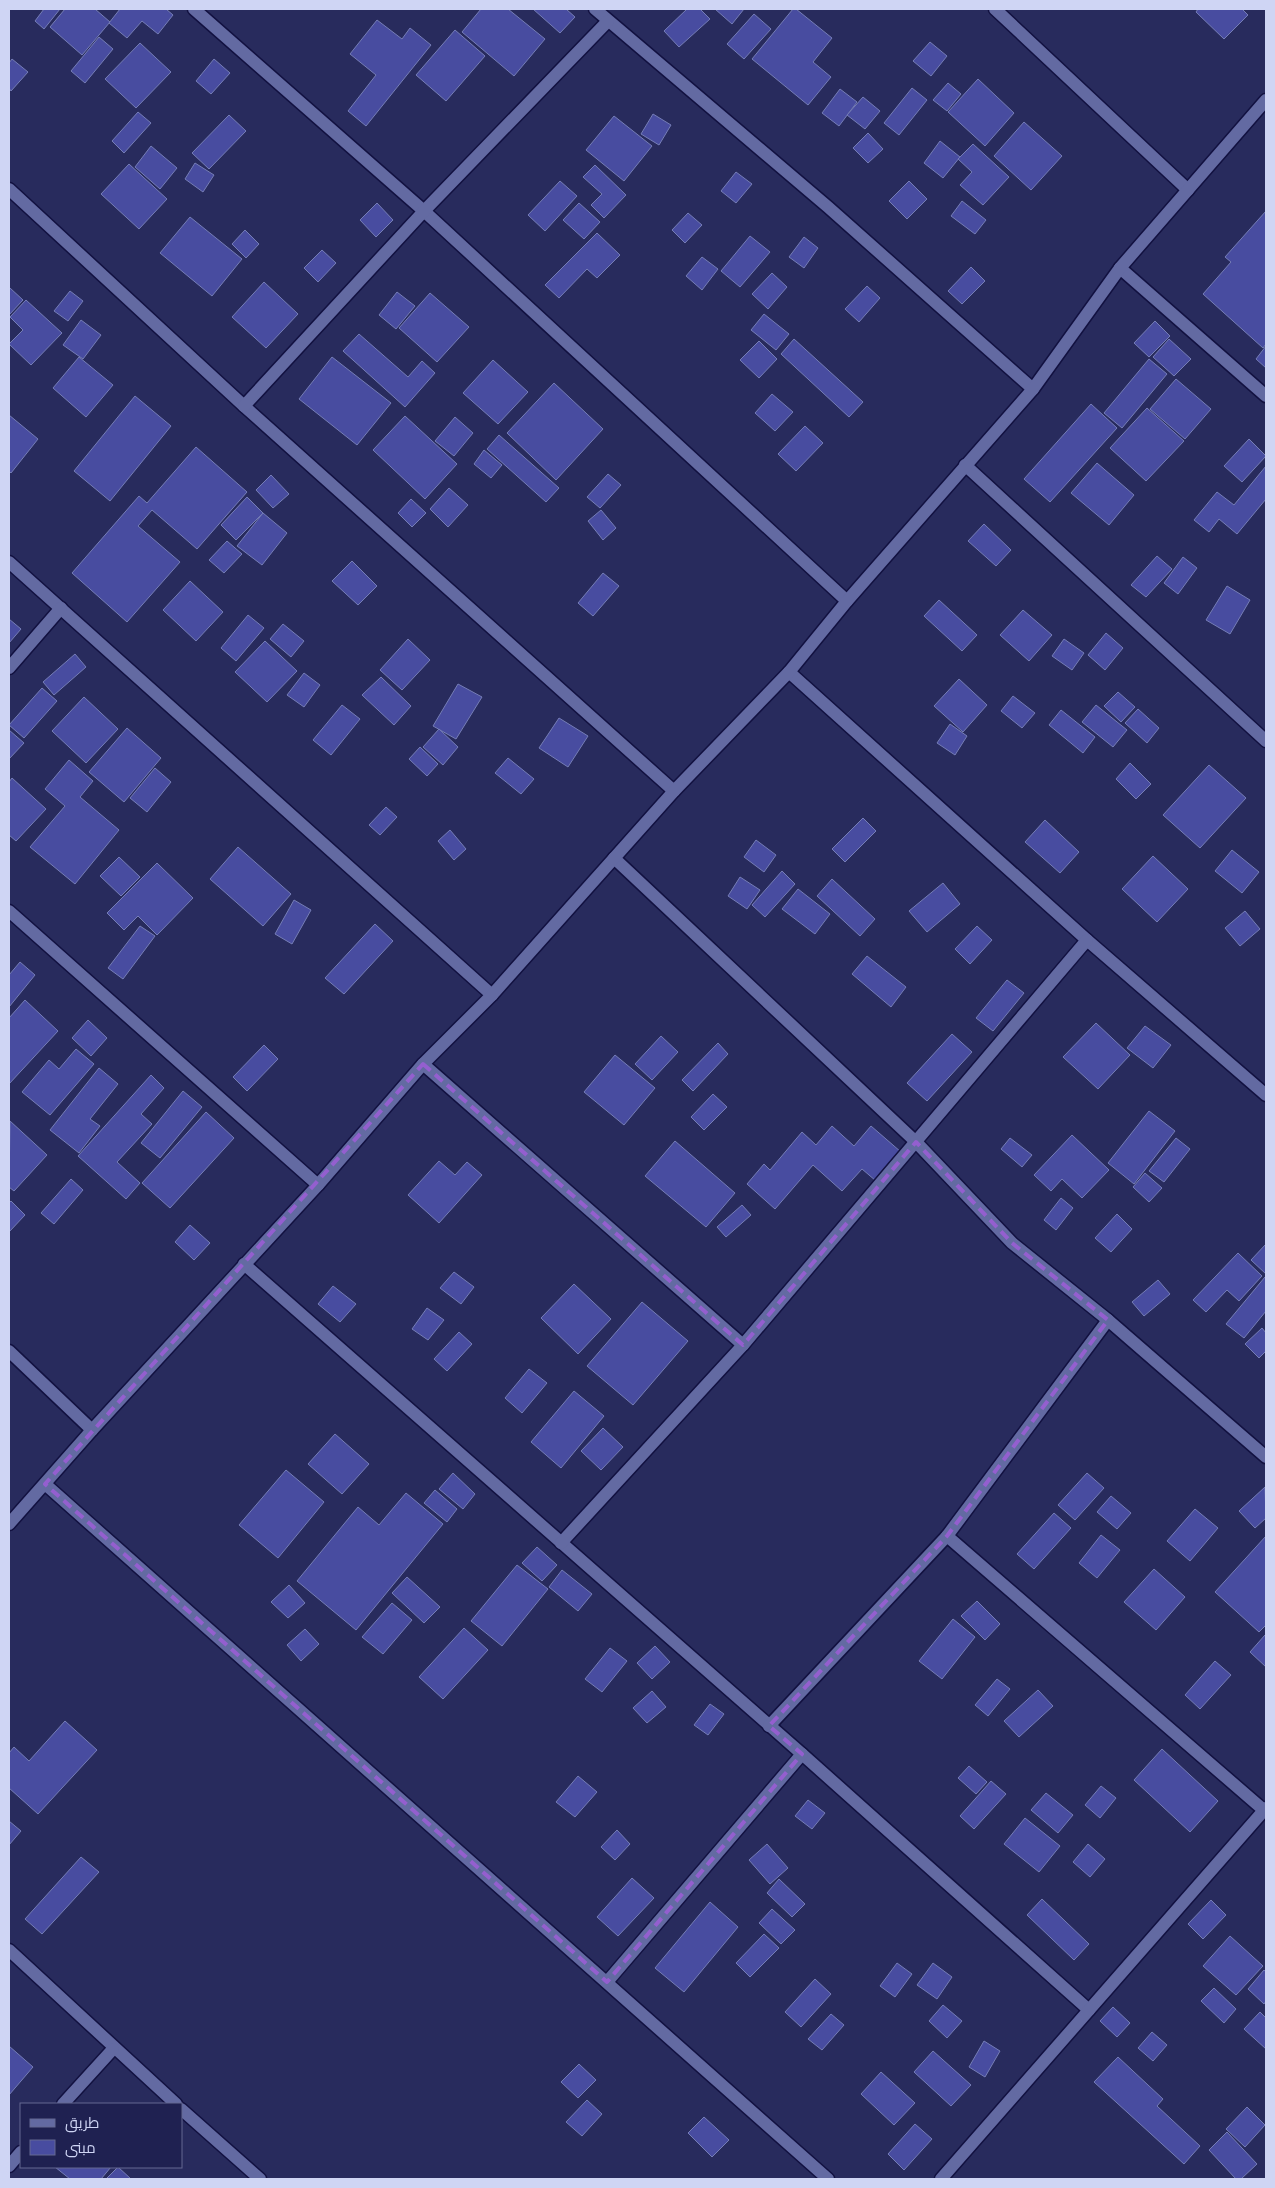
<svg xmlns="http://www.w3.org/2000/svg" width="1275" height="2188" font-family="'Exo 2',Cairo,sans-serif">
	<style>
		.building { fill: #484ca0; stroke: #757db6 }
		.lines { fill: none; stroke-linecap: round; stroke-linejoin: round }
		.minor-casing { stroke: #121140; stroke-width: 15 }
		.minor { stroke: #636aa2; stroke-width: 12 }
		.marked { fill: none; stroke: #945fcf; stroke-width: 4; stroke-dasharray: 10 6; stroke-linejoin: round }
	</style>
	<rect width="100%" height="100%" fill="#282b5d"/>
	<g class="building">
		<path d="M44,9H60L44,29L35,21Z"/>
		<path d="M65,9H95L110,22L82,55L50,27Z"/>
		<path d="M120,9H166L173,15L158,34L142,21L127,38L109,23Z"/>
		<path d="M481,9H508L545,39L514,76L462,32Z"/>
		<path d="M533,9H566L575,17L560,33Z"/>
		<path d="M687,9H700L710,19L679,47L664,31Z"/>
		<path d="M715,9H744L732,24Z"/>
		<path d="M793,9H796L832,38L813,62L831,77L808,105L752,59Z"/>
		<path d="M1198,9H1242L1248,15L1224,39L1196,12Z"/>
		<path d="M754,14L771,29L744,59L727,44Z"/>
		<path d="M377,20L402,39L410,28L431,45L366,126L348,111L376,75L350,54Z"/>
		<path d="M455,30L485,56L446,101L416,75Z"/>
		<path d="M99,37L113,49L85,83L71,71Z"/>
		<path d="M930,42L947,56L931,76L913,61Z"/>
		<path d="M140,43L171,72L136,108L105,79Z"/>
		<path d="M12,59L28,72L11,91L9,88V63Z"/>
		<path d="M214,59L230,73L211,94L196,81Z"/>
		<path d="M978,79L1014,113L985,146L948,112Z"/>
		<path d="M948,83L961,94L947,111L933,100Z"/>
		<path d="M912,88L927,100L899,135L884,123Z"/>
		<path d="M840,89L857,102L839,126L822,113Z"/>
		<path d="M863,97L880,111L865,129L847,115Z"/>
		<path d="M138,112L151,123L124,153L112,141Z"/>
		<path d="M653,114L671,125L659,145L641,134Z"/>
		<path d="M229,115L246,131L209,169L192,153Z"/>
		<path d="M614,116L652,146L624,181L586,150Z"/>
		<path d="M1024,122L1062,156L1031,190L994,156Z"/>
		<path d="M868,133L883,149L868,163L853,148Z"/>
		<path d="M940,141L960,157L943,178L924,163Z"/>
		<path d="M973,144L1009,177L983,205L960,185L972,172L958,159Z"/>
		<path d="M151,146L177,168L160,189L135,167Z"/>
		<path d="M195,163L214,175L203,192L185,179Z"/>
		<path d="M129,164L167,199L139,229L101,194Z"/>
		<path d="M595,165L626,195L604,218L591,205L602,194L583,177Z"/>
		<path d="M736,172L752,184L736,203L721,191Z"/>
		<path d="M560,181L577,196L545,231L528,215Z"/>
		<path d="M909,181L927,199L907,219L889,201Z"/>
		<path d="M962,201L986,220L975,234L951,216Z"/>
		<path d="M377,203L393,220L376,237L360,220Z"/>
		<path d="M579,203L600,222L584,239L563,220Z"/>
		<path d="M1266,211V344L1263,348L1203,294L1231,262L1225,257Z"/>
		<path d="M688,213L702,225L685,243L672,230Z"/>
		<path d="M190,217L242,259L212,296L160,253Z"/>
		<path d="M245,230L259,244L246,258L232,244Z"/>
		<path d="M597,233L620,255L597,278L587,269L559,298L545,285Z"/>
		<path d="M750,236L770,252L740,287L721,271Z"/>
		<path d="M804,237L818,248L804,268L789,257Z"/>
		<path d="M322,250L336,263L318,282L304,268Z"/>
		<path d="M702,257L718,269L702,290L686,276Z"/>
		<path d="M971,267L985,281L962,304L948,291Z"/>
		<path d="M772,273L787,287L768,309L752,294Z"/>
		<path d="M264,282L298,314L266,348L232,317Z"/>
		<path d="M867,286L880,298L859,322L845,309Z"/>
		<path d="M10,288L23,300L9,315V289Z"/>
		<path d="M70,291L83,301L68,321L54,311Z"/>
		<path d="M397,292L415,306L396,329L379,315Z"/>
		<path d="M430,293L469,327L437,362L399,328Z"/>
		<path d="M26,300L62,333L31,365L9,344L23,330L10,317Z"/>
		<path d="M764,314L789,334L776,350L751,330Z"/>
		<path d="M81,320L101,335L83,359L63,345Z"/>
		<path d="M1155,321L1170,336L1149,357L1134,343Z"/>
		<path d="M359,334L408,377L422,361L435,373L405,407L343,351Z"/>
		<path d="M794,339L863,402L849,417L781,354Z"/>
		<path d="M1169,339L1191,359L1174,376L1153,357Z"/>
		<path d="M759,341L777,359L759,378L740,360Z"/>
		<path d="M1266,346V368L1256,359Z"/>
		<path d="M79,357L113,385L86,417L53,388Z"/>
		<path d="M332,357L391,403L357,445L299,399Z"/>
		<path d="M1149,359L1167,374L1122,428L1104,413Z"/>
		<path d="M493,360L528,392L498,424L463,393Z"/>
		<path d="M1176,379L1211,409L1185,439L1150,409Z"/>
		<path d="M554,383L603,429L556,480L507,433Z"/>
		<path d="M772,394L793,412L775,431L755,413Z"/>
		<path d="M135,396L171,426L110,501L74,471Z"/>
		<path d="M1091,404L1117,428L1050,502L1024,479Z"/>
		<path d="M1147,408L1184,441L1146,481L1110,448Z"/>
		<path d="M9,415L38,439L11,473L9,471Z"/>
		<path d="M405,416L457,464L425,499L373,450Z"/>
		<path d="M455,417L473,433L454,456L435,441Z"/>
		<path d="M805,426L823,443L796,471L778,454Z"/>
		<path d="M499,435L559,488L546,502L487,449Z"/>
		<path d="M1249,439L1266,456L1242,482L1224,466Z"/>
		<path d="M196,447L247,492L197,549L152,510L138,526L180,562L127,622L72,573L139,496L147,503Z"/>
		<path d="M484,450L502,465L491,478L474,464Z"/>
		<path d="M1097,463L1134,495L1109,525L1071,493Z"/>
		<path d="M1266,466V499L1237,534L1219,519L1209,532L1194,520L1217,492L1234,505Z"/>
		<path d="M608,474L621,485L600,508L587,497Z"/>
		<path d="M271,475L289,494L273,508L256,490Z"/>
		<path d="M449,488L468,505L448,527L430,509Z"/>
		<path d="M247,497L263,513L236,540L221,525Z"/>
		<path d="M411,499L426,513L412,527L398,513Z"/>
		<path d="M601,510L616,528L603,540L588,521Z"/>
		<path d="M263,513L287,533L262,565L237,546Z"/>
		<path d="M984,524L1011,550L996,566L968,541Z"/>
		<path d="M227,541L242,554L224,573L209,560Z"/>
		<path d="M1157,556L1172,569L1146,597L1131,585Z"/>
		<path d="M1183,557L1197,568L1178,594L1164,583Z"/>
		<path d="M352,561L377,586L358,605L332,581Z"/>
		<path d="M603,573L619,586L593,616L578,603Z"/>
		<path d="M190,581L223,612L196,641L163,610Z"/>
		<path d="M1227,586L1250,600L1230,634L1206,620Z"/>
		<path d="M939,600L977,635L962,651L924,616Z"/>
		<path d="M1023,610L1052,635L1029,661L1000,635Z"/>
		<path d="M248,615L264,628L236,661L221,648Z"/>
		<path d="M9,619L21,629L9,643Z"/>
		<path d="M283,624L304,641L291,657L270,639Z"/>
		<path d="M1106,633L1123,648L1105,670L1088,655Z"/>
		<path d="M408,639L430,660L402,690L380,670Z"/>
		<path d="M1064,639L1084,653L1072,670L1052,656Z"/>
		<path d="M265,641L297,671L267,702L235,672Z"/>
		<path d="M75,654L86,667L54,695L43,682Z"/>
		<path d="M304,673L320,685L304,707L287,695Z"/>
		<path d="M381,677L411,706L394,725L362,695Z"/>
		<path d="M959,679L987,705L963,732L934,706Z"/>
		<path d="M458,684L482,697L456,739L433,726Z"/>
		<path d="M42,688L57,701L24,738L9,725Z"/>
		<path d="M1118,692L1135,707L1121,722L1104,706Z"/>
		<path d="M1013,696L1035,713L1022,728L1001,711Z"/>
		<path d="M84,697L118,729L86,763L52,731Z"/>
		<path d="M342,705L360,719L331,755L313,740Z"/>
		<path d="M1096,705L1127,730L1113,747L1082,722Z"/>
		<path d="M1138,709L1159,728L1147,743L1125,723Z"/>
		<path d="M1061,710L1095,737L1083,753L1049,725Z"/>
		<path d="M559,718L588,736L568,767L539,748Z"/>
		<path d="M950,724L967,736L955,755L937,743Z"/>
		<path d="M127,728L161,758L124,802L89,772Z"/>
		<path d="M439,729L458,747L443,765L423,747Z"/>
		<path d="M9,730L24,743L9,759Z"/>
		<path d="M420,747L438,764L427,776L409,759Z"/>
		<path d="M508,758L534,779L521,794L495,773Z"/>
		<path d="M69,760L93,781L80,797L119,830L75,884L30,847L65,806L45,789Z"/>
		<path d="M1130,763L1151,784L1136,799L1116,779Z"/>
		<path d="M1209,765L1246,798L1200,848L1163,815Z"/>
		<path d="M155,768L171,782L147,812L130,798Z"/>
		<path d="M12,778L46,809L16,841L9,835V782Z"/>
		<path d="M386,807L397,817L380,835L369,825Z"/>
		<path d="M863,818L876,831L845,862L832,849Z"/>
		<path d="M1045,820L1079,852L1060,873L1025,842Z"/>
		<path d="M450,830L466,849L454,860L438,841Z"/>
		<path d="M756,840L776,855L764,872L744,857Z"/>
		<path d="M238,847L291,894L263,926L210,879Z"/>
		<path d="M1232,850L1259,872L1242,893L1215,871Z"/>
		<path d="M1153,856L1188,889L1157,922L1122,889Z"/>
		<path d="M119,857L140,877L121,896L100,876Z"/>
		<path d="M157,863L193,898L157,935L138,916L124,930L107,913Z"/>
		<path d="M782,871L795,884L765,917L752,905Z"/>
		<path d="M740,877L760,890L747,909L728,896Z"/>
		<path d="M832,879L875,919L860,936L817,896Z"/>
		<path d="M943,883L960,904L927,932L909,911Z"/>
		<path d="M798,889L830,914L815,934L782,909Z"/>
		<path d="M294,900L311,910L292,944L275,934Z"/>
		<path d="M1245,911L1260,929L1240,946L1225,928Z"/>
		<path d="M375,924L393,941L344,994L325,978Z"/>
		<path d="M140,926L155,936L123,979L108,968Z"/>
		<path d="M977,926L992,940L970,964L955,949Z"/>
		<path d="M867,956L906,987L891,1007L852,974Z"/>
		<path d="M20,962L35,975L9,1007V975Z"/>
		<path d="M1007,980L1024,993L993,1031L976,1018Z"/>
		<path d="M25,1000L58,1031L9,1084V1018Z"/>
		<path d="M88,1020L107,1038L91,1056L72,1038Z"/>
		<path d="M1096,1023L1130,1055L1098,1089L1063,1057Z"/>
		<path d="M1145,1026L1171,1045L1153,1068L1127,1048Z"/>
		<path d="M952,1034L972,1052L927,1101L907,1083Z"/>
		<path d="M661,1036L678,1052L652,1080L635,1064Z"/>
		<path d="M718,1043L728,1054L693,1091L682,1080Z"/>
		<path d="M264,1045L278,1059L247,1091L233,1077Z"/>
		<path d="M76,1049L94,1064L50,1115L22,1092L49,1060L59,1069Z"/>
		<path d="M615,1055L655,1088L624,1125L584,1092Z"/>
		<path d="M99,1068L118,1084L90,1119L100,1126L79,1153L50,1130Z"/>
		<path d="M151,1075L164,1088L141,1114L152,1124L117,1162L140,1183L126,1199L78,1156Z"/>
		<path d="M183,1091L202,1107L160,1158L141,1143Z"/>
		<path d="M713,1094L727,1107L704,1130L691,1117Z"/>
		<path d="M1149,1111L1175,1131L1134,1184L1108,1163Z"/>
		<path d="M206,1112L234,1138L170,1208L142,1183Z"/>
		<path d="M10,1121L47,1155L14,1191L9,1187Z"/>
		<path d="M832,1126L854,1146L871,1126L901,1152L876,1181L862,1169L842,1191L813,1165L775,1209L747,1184L764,1164L770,1170L802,1132L816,1145Z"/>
		<path d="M1072,1135L1109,1170L1082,1198L1062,1179L1051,1191L1034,1175Z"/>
		<path d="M1010,1138L1032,1155L1022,1167L1001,1149Z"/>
		<path d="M1176,1138L1190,1149L1164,1182L1149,1171Z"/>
		<path d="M675,1141L735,1193L706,1227L645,1176Z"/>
		<path d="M439,1161L455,1175L467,1162L482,1175L439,1223L408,1195Z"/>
		<path d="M1145,1173L1162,1188L1149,1202L1133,1187Z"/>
		<path d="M71,1179L83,1190L54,1224L41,1213Z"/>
		<path d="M1061,1198L1073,1208L1056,1230L1044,1220Z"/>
		<path d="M11,1201L25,1215L9,1232V1203Z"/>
		<path d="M742,1205L751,1215L726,1237L717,1227Z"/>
		<path d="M1117,1214L1132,1229L1111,1252L1095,1238Z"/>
		<path d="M190,1225L210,1243L194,1260L175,1242Z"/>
		<path d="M1266,1244V1274L1251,1260Z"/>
		<path d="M1238,1253L1262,1276L1239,1301L1227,1290L1206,1312L1193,1300Z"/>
		<path d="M454,1272L474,1287L461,1304L440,1288Z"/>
		<path d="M1265,1277L1266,1278V1311L1244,1338L1226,1324Z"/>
		<path d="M1158,1280L1170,1294L1144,1316L1132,1302Z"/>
		<path d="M574,1284L611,1319L578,1354L541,1318Z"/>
		<path d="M333,1286L356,1304L340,1322L318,1304Z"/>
		<path d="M642,1302L688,1341L633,1405L587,1366Z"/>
		<path d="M427,1308L444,1320L428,1340L412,1329Z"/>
		<path d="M1262,1328L1266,1333V1351L1259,1358L1245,1344Z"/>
		<path d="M459,1332L472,1344L447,1371L434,1359Z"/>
		<path d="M529,1369L547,1383L522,1413L505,1398Z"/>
		<path d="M574,1391L604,1416L561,1468L531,1442Z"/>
		<path d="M603,1428L623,1447L601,1470L581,1451Z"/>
		<path d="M335,1434L369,1464L342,1494L308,1464Z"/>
		<path d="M286,1470L324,1502L278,1558L239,1525Z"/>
		<path d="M453,1473L475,1494L463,1509L439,1489Z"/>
		<path d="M1087,1473L1104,1488L1075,1520L1058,1505Z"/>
		<path d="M1265,1487L1266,1518L1255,1528L1239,1511Z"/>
		<path d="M435,1490L457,1509L447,1522L424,1503Z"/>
		<path d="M406,1493L443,1524L356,1630L297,1581L358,1507L379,1525Z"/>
		<path d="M1111,1496L1131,1513L1117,1529L1097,1512Z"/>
		<path d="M1195,1509L1218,1528L1190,1561L1167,1541Z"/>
		<path d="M1054,1513L1071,1528L1034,1569L1017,1554Z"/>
		<path d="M1101,1535L1120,1550L1097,1578L1079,1563Z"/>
		<path d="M1266,1536V1625L1259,1632L1215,1592Z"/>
		<path d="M537,1547L557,1565L542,1581L522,1563Z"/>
		<path d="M517,1565L548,1589L502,1646L471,1621Z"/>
		<path d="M1154,1569L1185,1597L1156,1630L1124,1602Z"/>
		<path d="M562,1570L592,1594L578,1611L549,1587Z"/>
		<path d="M407,1577L440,1607L424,1623L392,1593Z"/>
		<path d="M289,1585L305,1603L288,1618L271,1602Z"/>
		<path d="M977,1601L1000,1624L985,1640L961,1616Z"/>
		<path d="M392,1603L412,1620L383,1654L362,1637Z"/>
		<path d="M953,1619L975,1637L942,1679L919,1661Z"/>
		<path d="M464,1628L488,1650L443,1699L419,1677Z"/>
		<path d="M305,1629L319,1644L301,1661L287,1645Z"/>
		<path d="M1265,1635L1266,1636V1667L1250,1652Z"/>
		<path d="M655,1646L670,1662L652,1679L637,1663Z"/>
		<path d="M610,1648L627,1661L602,1692L585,1679Z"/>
		<path d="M1215,1661L1231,1675L1200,1709L1185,1695Z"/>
		<path d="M997,1679L1010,1689L988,1716L975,1705Z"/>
		<path d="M1038,1690L1053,1706L1019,1737L1004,1721Z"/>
		<path d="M652,1691L666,1707L647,1723L633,1708Z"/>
		<path d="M710,1704L724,1714L708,1735L694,1725Z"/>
		<path d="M65,1721L97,1750L38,1814L9,1788V1753L14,1747L29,1761Z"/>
		<path d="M1162,1749L1218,1801L1190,1832L1134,1780Z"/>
		<path d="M969,1766L987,1782L976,1794L958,1778Z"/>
		<path d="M578,1776L597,1792L575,1817L556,1802Z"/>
		<path d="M991,1781L1006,1794L974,1829L960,1816Z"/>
		<path d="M1101,1786L1116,1798L1100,1818L1085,1805Z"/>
		<path d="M1046,1793L1073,1815L1058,1833L1031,1810Z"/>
		<path d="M808,1800L825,1813L812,1829L795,1816Z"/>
		<path d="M1025,1818L1060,1846L1039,1872L1004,1844Z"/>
		<path d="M9,1821L21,1831L9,1845Z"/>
		<path d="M617,1830L630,1844L615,1860L601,1847Z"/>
		<path d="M767,1844L788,1868L770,1884L749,1860Z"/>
		<path d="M1088,1844L1105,1859L1090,1877L1073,1862Z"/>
		<path d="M81,1857L99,1872L42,1934L25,1919Z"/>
		<path d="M632,1878L654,1898L618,1936L597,1917Z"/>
		<path d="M779,1879L805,1904L792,1917L767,1893Z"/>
		<path d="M1042,1899L1089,1944L1074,1960L1027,1915Z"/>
		<path d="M1211,1900L1226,1915L1203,1939L1188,1924Z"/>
		<path d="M710,1902L738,1927L684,1992L655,1968Z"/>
		<path d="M772,1909L795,1930L781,1944L759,1923Z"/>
		<path d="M764,1934L779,1948L750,1977L736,1963Z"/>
		<path d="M1230,1936L1263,1966L1236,1995L1203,1966Z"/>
		<path d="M897,1963L912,1974L895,1997L880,1986Z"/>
		<path d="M933,1963L952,1977L937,1999L917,1985Z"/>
		<path d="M1264,1970L1266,1972V2001L1264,2004L1248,1989Z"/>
		<path d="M815,1979L831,1994L801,2027L785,2012Z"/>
		<path d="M1214,1988L1236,2009L1224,2023L1201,2001Z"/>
		<path d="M943,2005L962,2021L947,2038L929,2021Z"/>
		<path d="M1113,2007L1130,2023L1117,2037L1100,2021Z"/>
		<path d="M1260,2012L1266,2018V2049L1244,2029Z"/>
		<path d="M831,2014L844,2025L822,2050L808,2039Z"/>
		<path d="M1152,2032L1167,2045L1153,2061L1138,2048Z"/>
		<path d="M984,2041L1000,2051L985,2077L969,2067Z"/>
		<path d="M9,2046L33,2067L9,2095Z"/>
		<path d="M933,2051L971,2085L951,2106L914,2072Z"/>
		<path d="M1118,2057L1163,2099L1157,2106L1200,2146L1184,2164L1094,2082Z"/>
		<path d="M579,2064L596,2080L578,2098L561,2082Z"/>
		<path d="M881,2072L915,2103L894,2125L861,2094Z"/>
		<path d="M587,2100L602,2114L582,2136L566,2122Z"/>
		<path d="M1247,2107L1265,2125L1245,2147L1226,2129Z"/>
		<path d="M704,2117L729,2140L712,2157L688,2133Z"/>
		<path d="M915,2124L932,2139L904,2170L888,2154Z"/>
		<path d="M1227,2132L1257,2164L1241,2179H1236L1209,2150Z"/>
		<path d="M55,2167H111L101,2179H70Z"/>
		<path d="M118,2167L131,2179H106Z"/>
	</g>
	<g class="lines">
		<g class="minor-casing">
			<g id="minor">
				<path d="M194,9L424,211L847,601"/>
				<path d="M595,9L828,207L1033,389"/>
				<path d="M995,9L1188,190"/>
				<path d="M9,189L244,406L674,791"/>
				<path d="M1120,268L1266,396"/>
				<path d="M244,406L424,211L608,21"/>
				<path d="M965,465L1266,741"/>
				<path d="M9,562L492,995"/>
				<path d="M9,668L61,608"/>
				<path d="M789,672L1087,940L1266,1095"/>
				<path d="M614,858L916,1142L1012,1243L1108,1320L1266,1457"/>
				<path d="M9,911L318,1185"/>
				<path d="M423,1064L743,1345"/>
				<path d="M244,1264L802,1754L1089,2010"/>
				<path d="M9,1351L92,1430"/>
				<path d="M45,1484L828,2179"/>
				<path d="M9,1524L92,1430L318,1185L423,1064L492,995L674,791L789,672L847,601L1033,389L1120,268L1266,100"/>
				<path d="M947,1536L1266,1812"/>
				<path d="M561,1543L743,1345L1087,940"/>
				<path d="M769,1726L947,1536L1108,1320"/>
				<path d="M9,1950L176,2104"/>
				<path d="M607,1982L802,1754"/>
				<path d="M63,2104L113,2049"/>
				<path d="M181,2109L260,2179"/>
				<path d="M9,2166L21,2152"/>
				<path d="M941,2179L1266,1808"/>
			</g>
		</g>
		<use href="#minor" class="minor"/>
	</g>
	<path class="marked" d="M423,1064L743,1345L916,1142L1012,1243L1108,1320L947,1536L769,1726L802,1754L607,1982L45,1484Z"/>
	<rect width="1275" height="2188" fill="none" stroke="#cfd5f4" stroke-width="20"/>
	<rect x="20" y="2103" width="162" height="65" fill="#1f2151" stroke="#656992"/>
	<rect x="30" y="2119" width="25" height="8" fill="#636aa2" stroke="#656992"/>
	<text x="65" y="2128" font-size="15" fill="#cfd5f4">طريق</text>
	<rect x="30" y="2140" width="25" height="15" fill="#484ca0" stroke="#656992"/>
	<text x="65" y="2153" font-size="15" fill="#cfd5f4">مبنى</text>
</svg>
